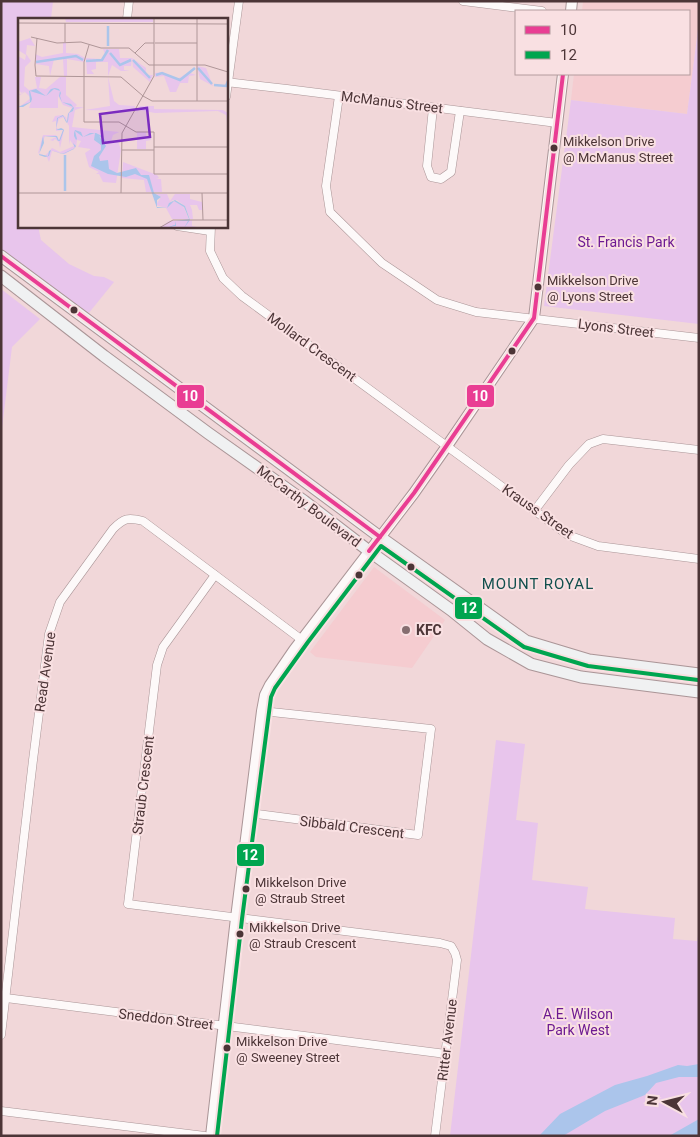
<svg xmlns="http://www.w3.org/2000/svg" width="700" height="1137" font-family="Roboto,sans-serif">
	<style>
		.built { fill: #f5ccd0 }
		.green { fill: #e8c5ec }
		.water { fill: #abc5eb }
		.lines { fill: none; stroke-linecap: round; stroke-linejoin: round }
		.minor-casing { stroke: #aa9597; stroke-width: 9 }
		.tertiary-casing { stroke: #aa9597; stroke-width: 12 }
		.secondary-casing { stroke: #aa9597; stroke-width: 13 }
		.minor { stroke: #fdf9f9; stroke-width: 8 }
		.tertiary { stroke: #fdf9f9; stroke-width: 10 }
		.secondary { stroke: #f0f1f2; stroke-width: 11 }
		.bus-1-casing { stroke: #f9e0e2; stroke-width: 8 }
		.bus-2-casing { stroke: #f9e0e2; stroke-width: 8 }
		.bus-1 { stroke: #e93d93; stroke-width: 4 }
		.bus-2 { stroke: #00a54f; stroke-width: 4 }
		.bus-dot { fill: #4c3537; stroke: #f9e0e2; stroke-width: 2 }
		.poi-dot { fill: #866e70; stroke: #f9e0e2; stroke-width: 2 }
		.labels { text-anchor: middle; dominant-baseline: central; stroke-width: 4; stroke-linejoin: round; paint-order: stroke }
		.bus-label { font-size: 13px; fill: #4c3537; stroke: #f9e0e2; text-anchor: start }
		.street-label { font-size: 14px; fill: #4c3537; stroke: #f9e0e2 }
		.park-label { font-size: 14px; fill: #6d1992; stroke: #f9e0e2 }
		.poi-label { font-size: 14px; font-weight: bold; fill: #4c3537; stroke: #f9e0e2; text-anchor: start }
		.neighbourhood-label { font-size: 15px; letter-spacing: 1px; fill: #114f4d; stroke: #f9e0e2 }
		.inset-river { fill: none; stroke: #abc5eb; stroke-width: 2.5 }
		.inset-road { fill: none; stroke: #af9698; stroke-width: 1 }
		.view { fill: #7b2cbf; fill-opacity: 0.15; stroke: #7b2cbf; stroke-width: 2.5 }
		.inset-edge { fill: none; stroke: #4c3537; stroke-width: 2.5 }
		.line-badge { stroke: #f9e0e2; stroke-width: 2 }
		.badge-label { font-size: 14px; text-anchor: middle; font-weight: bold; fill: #fff }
	</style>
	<rect width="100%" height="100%" fill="#f1d7d9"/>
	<g class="built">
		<path d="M583,1H699V22L687,114L571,100L574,74H689V11H582Z"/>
		<path d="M374,567L445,620L412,668L316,657L310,652Z"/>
	</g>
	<g class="green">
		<path d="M1,1H53L51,19H19V226H38L41,240L69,264L94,276L104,277L114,282L88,314L1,250Z"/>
		<path d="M699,22V324L544,306L571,100L687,114Z"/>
		<path d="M1,289L40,319L12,347L1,436Z"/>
		<path d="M496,740L525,744L516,820L538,823L532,880L588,887L585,909L675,918L673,939L697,941L699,929V1136H450Z"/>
	</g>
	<g class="water">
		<path d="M699,1064V1077H679L656,1083L645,1095L605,1111L563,1136H539L560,1114L615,1085L647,1076L678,1065L687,1066Z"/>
		<path d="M699,1119V1136H669Z"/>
	</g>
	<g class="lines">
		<g class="minor-casing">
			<g id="minor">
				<path d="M463,1L542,11"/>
				<path d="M127,19L129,1"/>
				<path d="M226,82L287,89L557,123"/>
				<path d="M339,96L326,186L330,212L382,263L437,300L476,312L699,338"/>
				<path d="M226,97L239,1"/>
				<path d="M433,108L427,166L431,177L441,179L451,172L460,111"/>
				<path d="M177,226L210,231"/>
				<path d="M211,226L210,251L223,278L242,296L568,535L598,546L699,559"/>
				<path d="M535,510L569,465L589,444L603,439L699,450"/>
				<path d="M215,575L163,647L157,665L128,904L440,943L451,946L455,953L457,960L435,1136"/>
				<path d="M249,813L418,835L431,729L262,711"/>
				<path d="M6,998L446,1054"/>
				<path d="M1,1035L33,760L49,634L60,602L113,529C124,518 128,517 143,521L302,640"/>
				<path d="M1,1111L205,1136"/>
			</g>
		</g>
		<g class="tertiary-casing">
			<g id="tertiary">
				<path d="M571,11L572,1"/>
				<path d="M211,1136L236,918L262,711L265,695L270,685L294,650L414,493L447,446L534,318L563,74"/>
			</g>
		</g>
		<g class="secondary-casing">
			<g id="secondary">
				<path d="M1,256L380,537L526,641L589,660L699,674"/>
				<path d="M1,276L104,356L208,433L304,501L369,551L451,610L487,639L531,664L581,677L699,692"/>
			</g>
		</g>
		<use href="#minor" class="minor"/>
		<use href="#tertiary" class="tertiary"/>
		<use href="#secondary" class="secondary"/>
		<g class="bus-1-casing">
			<g id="bus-1">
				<path d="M1,256L380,537"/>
				<path d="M369,551L414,493L534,318L563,74"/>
			</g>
		</g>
		<g class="bus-2-casing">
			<path id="bus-2" d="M217,1136L242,919L271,697L275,688L308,642L381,546L524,647L588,666L698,680"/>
		</g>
		<use href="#bus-1" class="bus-1"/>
		<use href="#bus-2" class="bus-2"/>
	</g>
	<g class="bus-dot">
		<circle cx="554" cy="148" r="4.5"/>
		<circle cx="538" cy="287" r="4.5"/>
		<circle cx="74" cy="310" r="4.5"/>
		<circle cx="512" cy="351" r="4.5"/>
		<circle cx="411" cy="567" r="4.5"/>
		<circle cx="359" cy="575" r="4.5"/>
		<circle cx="246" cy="889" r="4.5"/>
		<circle cx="240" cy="934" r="4.5"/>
		<circle cx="227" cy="1048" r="4.5"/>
	</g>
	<circle class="poi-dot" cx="406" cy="630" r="5"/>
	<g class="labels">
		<g class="bus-label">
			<text x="563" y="141">Mikkelson Drive<tspan x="563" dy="16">@ McManus Street</tspan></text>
			<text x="547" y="280">Mikkelson Drive<tspan x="547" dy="16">@ Lyons Street</tspan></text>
			<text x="255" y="882">Mikkelson Drive<tspan x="255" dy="16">@ Straub Street</tspan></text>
			<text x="249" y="927">Mikkelson Drive<tspan x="249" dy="16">@ Straub Crescent</tspan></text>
			<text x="236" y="1041">Mikkelson Drive<tspan x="236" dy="16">@ Sweeney Street</tspan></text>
		</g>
		<g class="street-label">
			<text transform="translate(392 102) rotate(7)">McManus Street</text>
			<text transform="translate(616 328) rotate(7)">Lyons Street</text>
			<text transform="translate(312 347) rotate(36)">Mollard Crescent</text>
			<text transform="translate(309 506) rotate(37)">McCarthy Boulevard</text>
			<text transform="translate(538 511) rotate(35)">Krauss Street</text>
			<text transform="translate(45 672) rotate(-82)">Read Avenue</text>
			<text transform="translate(143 785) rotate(-83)">Straub Crescent</text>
			<text transform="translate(352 827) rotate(7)">Sibbald Crescent</text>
			<text transform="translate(166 1019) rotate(7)">Sneddon Street</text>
			<text transform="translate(447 1040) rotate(-83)">Ritter Avenue</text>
		</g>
		<g class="park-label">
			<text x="626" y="242">St. Francis Park</text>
			<text x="578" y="1014">A.E. Wilson<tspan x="578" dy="16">Park West</tspan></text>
		</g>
		<g class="poi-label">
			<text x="416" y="630">KFC</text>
		</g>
		<g class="neighbourhood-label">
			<text x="538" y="584">MOUNT ROYAL</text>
		</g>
	</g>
	<g transform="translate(18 18)">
		<rect width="210" height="210" fill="#f1d7d9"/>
		<path d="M47,0L93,1L135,0V4H48ZM12,20L17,28L9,27L8,36L13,43L7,49L6,68L11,72L19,70L17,59H23L21,70L28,71L42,59H48V77L59,87L57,89H66L57,92L54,109L101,114L95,117L93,123H100L103,132L98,165L85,164L81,156H78L81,154L71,149L67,135L73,131L60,129L63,123L59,122L58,129L47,136L34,133L31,144L29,139L20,135L25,117H38L41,122L45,112L38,113V110L46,112L42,130L41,124L37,121L35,123L32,122L38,119L27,118L21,135L27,138L34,130L42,134L56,128L52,122L51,127V108L46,99L41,101L38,110V103L34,104L37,98L44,97L48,99L49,103L50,95L56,92L55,89V92L52,94L54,90L45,87L40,78V90H11L13,84L0,90L13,80L7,74L2,77L0,76H3L7,73L3,75L0,70V38L7,42L8,37L0,32V24ZM45,25H48V35L60,36L67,40L66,44L49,41V58H46L45,41H36L32,58L31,48L18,46L17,36L24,39L45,35ZM85,31H101L102,40H114L113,48H106V52L112,53H103L94,47L90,58V44H78V51L73,52L76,56H69L68,40L83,41L87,36ZM114,40L128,50V57H135L132,64L115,49ZM179,48L188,50L195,68L182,61ZM178,50L172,55L178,57L171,58L170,65H162L158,74H152L146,58L137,59V55L145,54L154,60H161ZM90,59L96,83L101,87L117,88L116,93L67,92L92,88ZM125,82L122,88H136V91L205,92L210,95V111L208,97L200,93L137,95L121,92L118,96ZM119,114H128V119H133V122L128,123V131H119ZM105,144L139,157L141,160L138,161H143L144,174H128L126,162L104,160ZM138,176H149L152,183L157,176H172V181L184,184L185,192H181L179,187H172L174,192L175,201H172L167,188L159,182H155L151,185L156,183L165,188L171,201H154L148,190L138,187L143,179ZM174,202V208L184,210H141L151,203Z" fill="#e8c5ec"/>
		<path d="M18,71L28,78L32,72L33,71L37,70L41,71L43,75L42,78L44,84L53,86L56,90L55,93L51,95L50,103L49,105L48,104L45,98L40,100L38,112L43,110L45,111L46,112L42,123H40L38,119L25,118L26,125L21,136L30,138L31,133L33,132L44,136L57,130L55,125L58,122L56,118V115L57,112L63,114L65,119L72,115H78L84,118L89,125L81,118L88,128L81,139L82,143L90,142L91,151L99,155L118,150L123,157H131L136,175L143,179L139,182V189L149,190L151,185L157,182L167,188L172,202L166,210L170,203H158V208H156L153,209H151L156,207H157L158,203L171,201L166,189L156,183L149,190H139L129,161L117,156L108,159L90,156L73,148L76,138L83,132V127L76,122L77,115L65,119L57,113L59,121L55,125L58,128L56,131L45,136L33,132L31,138L27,139L21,137L25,118H39L41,123L45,112H38L39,100L45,97L49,104L50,96L55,89L44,84L41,78L42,73L36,71L28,78L12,73L14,81L13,84L5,89H0L12,84L11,73Z" fill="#abc5eb"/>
		<path class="inset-river" d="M90,28V8M92,35L102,47L113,42M115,42L132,60M68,43L84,42L90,32M18,44L58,38L65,42M180,50L194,66M138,57L144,55L162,62L177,50M196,67L208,68L210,63M47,137V173"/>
		<path class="inset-road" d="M179,0V83M0,5L210,6M13,19L39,25L63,24L83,30H111L131,47H187L210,54M47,24V5M137,25H179M71,27L66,44V104H101L118,114H136V156H210M117,35L127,25H136M17,47L18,58L103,59L125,78M17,47L19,20M125,78L134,83H210M136,129H210M104,132H136M0,175H210M103,175L104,115L136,58V0M184,175L185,202M141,210L155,202H210"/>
		<path class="view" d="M129,90L132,119L85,125L82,96Z"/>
		<rect width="210" height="210" class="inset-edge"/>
	</g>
	<g class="line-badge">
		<rect x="466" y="384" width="29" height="24" rx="5" fill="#e93d93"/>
		<rect x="176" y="384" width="29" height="25" rx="5" fill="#e93d93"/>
		<rect x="454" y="596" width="29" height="24" rx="5" fill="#00a54f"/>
		<rect x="236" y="843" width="29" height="24" rx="5" fill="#00a54f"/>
	</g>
	<g class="badge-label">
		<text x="480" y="401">10</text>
		<text x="190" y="401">10</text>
		<text x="469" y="613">12</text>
		<text x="250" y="860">12</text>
	</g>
	<rect width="700" height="1137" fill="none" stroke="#4c3537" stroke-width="5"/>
	<rect x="515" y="10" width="175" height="65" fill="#f9e0e2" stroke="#b49c9e"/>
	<rect x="525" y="26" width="25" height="8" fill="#e93d93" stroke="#b49c9e"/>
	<text x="560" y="35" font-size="15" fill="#4c3537">10</text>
	<rect x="525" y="51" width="25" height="8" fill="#00a54f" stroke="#b49c9e"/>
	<text x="560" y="60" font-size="15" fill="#4c3537">12</text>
	<g transform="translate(665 1102) rotate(277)" stroke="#f9e0e2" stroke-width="4" paint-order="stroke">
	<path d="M0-4L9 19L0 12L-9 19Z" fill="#4c3537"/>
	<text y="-8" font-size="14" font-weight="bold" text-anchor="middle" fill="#4c3537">N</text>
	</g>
</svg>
